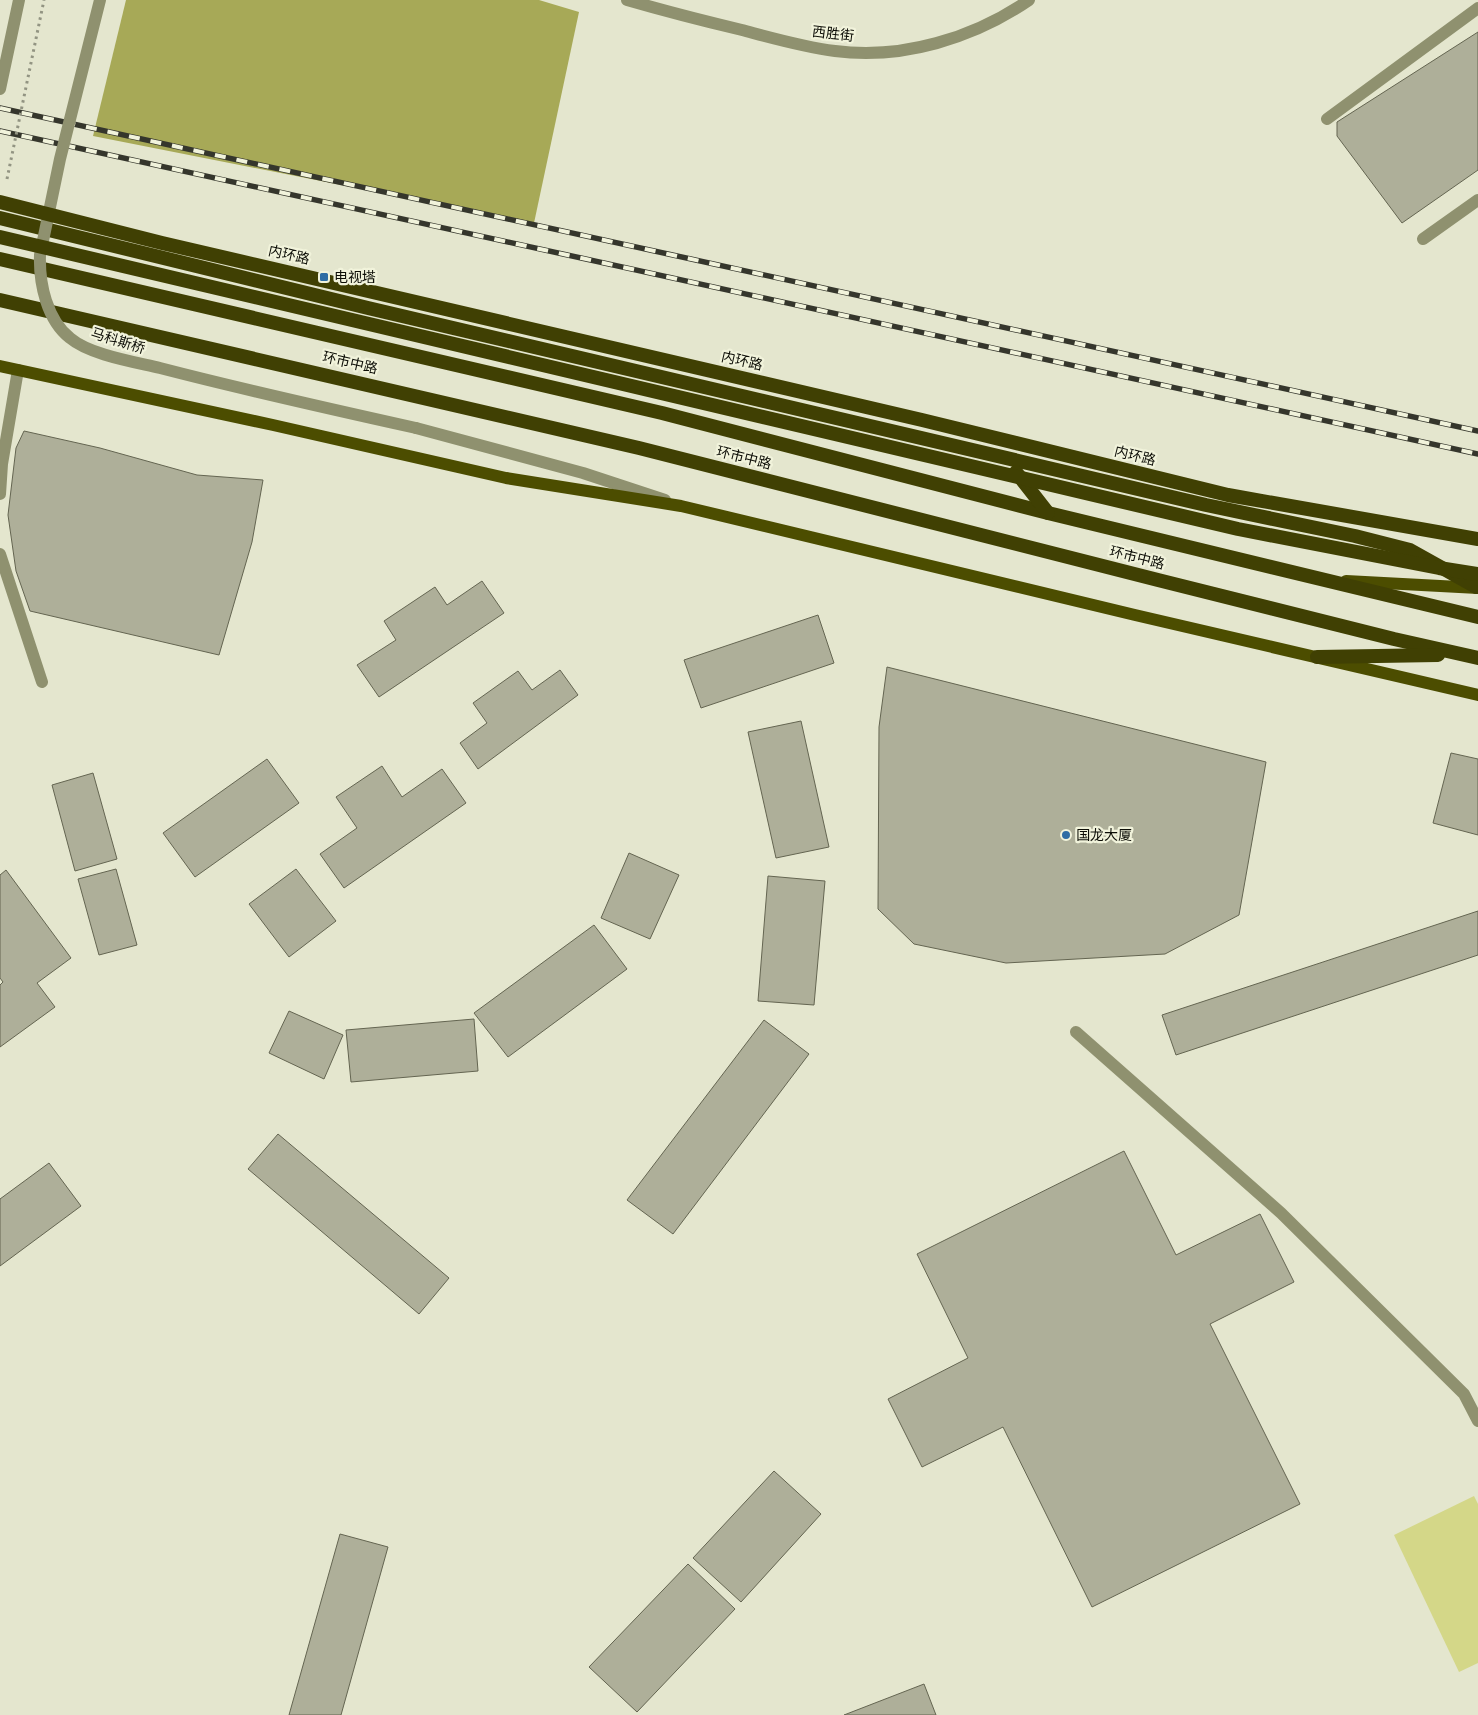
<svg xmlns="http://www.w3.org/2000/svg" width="1478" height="1715" font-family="'Varela Round','Noto Sans SC',sans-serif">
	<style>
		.green { fill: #d4d788 }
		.forest { fill: #a7a957 }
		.building { fill: #aeaf99; stroke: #646551 }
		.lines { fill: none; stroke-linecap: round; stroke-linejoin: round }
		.service { stroke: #8f916f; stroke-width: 12 }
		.minor { stroke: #8f916f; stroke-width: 12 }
		.tertiary { stroke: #8f916f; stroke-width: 12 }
		.primary { stroke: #4c4d00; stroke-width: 12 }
		.trunk { stroke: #404003; stroke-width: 14 }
		.rail-casing { stroke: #35362c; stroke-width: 5.5 }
		.rail { stroke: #f1f3db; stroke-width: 4; stroke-dasharray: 11; stroke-linecap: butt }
		.path-bridge { stroke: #929482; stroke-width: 3; stroke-dasharray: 2.5 4; stroke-linecap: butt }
		.tertiary-bridge { stroke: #8f916f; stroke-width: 12 }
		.trunk-bridge { stroke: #404003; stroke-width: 14 }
		.poi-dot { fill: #2f6da4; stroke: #f1f3db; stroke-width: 2 }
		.labels { text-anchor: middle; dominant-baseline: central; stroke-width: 4.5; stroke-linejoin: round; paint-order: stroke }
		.street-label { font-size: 14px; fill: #0c0d06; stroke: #f1f3db }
		.poi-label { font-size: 14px; fill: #0c0d06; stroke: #f1f3db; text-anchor: start }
	</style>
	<rect width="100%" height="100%" fill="#e4e6ce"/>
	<path class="green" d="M1474,1496L1478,1504V1663L1459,1672L1394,1535Z"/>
	<path class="forest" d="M126,0H539L579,12L534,223L93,136Z"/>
	<g class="building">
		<path d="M1478,32V170L1402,223L1337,136V122Z"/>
		<path d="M24,431L100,448L197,475L263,480L252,542L219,655L30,611L16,571L8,515L16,448Z"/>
		<path d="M482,581L504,613L379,697L357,665L396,640L384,621L435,587L447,605Z"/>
		<path d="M818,615L834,663L701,708L684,660Z"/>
		<path d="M887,667L1266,762L1239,915L1165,954L1006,963L914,944L878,909L879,727Z"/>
		<path d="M560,670L578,695L478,769L460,743L487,723L473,703L518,671L532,690Z"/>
		<path d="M801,721L829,847L776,858L748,732Z"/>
		<path d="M1451,753L1478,759V835L1433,823Z"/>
		<path d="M267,759L299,803L195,877L163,833Z"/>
		<path d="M382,766L402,797L442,769L466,803L344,888L320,854L357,828L336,797Z"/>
		<path d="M93,773L117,859L75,871L52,785Z"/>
		<path d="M629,853L679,875L650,939L601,918Z"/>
		<path d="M116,869L137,945L99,955L78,879Z"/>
		<path d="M296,869L336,921L289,957L249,904Z"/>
		<path d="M6,870L71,958L37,983L55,1007L0,1047V985L3,982L0,978V875Z"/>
		<path d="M768,876L825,881L814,1005L758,1001Z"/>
		<path d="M1478,911V955L1176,1055L1162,1015Z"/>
		<path d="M594,925L627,969L508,1057L474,1013Z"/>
		<path d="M289,1011L343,1035L324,1079L269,1053Z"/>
		<path d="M474,1019L478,1071L351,1082L346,1030Z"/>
		<path d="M764,1020L809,1054L673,1234L627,1200Z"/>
		<path d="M278,1134L449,1278L419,1314L248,1169Z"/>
		<path d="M1124,1151L1176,1255L1260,1214L1294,1282L1210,1324L1300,1504L1092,1607L1003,1427L922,1467L888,1399L968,1358L917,1254Z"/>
		<path d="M49,1163L81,1206L0,1266V1199Z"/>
		<path d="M774,1471L821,1514L741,1602L693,1558Z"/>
		<path d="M340,1534L388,1547L341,1715H289Z"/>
		<path d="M688,1564L735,1609L637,1712L589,1667Z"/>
		<path d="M924,1684L936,1715H844Z"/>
	</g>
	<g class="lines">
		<g class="service">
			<path d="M0,494L2,464L18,370"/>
			<path d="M0,554L42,682"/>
			<path d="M1076,1032L1281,1213L1464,1394L1478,1421"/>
		</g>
		<g class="minor">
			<path d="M0,89L19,0"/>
			<path d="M1327,119L1478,8"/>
			<path d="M1423,239L1478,200"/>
		</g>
		<g class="tertiary">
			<path d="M627,0C665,11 704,21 742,30C772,38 803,47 835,51C902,60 974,38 1029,0"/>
			<path d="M416,428L583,473L665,500"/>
		</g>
		<g class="primary">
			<path d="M0,366L273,425L506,478L681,506L1135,615L1478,695"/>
			<path d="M1346,581L1478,588"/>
		</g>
		<g class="trunk">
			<path d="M0,218L368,308L1206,505L1355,536L1410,550L1476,587"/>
			<path d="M0,259L662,413L1048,513L1478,617"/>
			<path d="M0,300L639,448L1158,580L1394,639L1478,658"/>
			<path d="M1016,472L1048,513"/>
			<path d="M1317,657L1438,655"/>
		</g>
		<g class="rail-casing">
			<g id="rail">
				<path d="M0,108L1478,431"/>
				<path d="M0,131L1478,454"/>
			</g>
		</g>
		<use href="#rail" class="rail"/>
		<path class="path-bridge" d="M7,179L44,0"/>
		<path class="tertiary-bridge" d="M100,0L60,159L40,255C39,284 47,320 70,338C90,355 135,362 160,368C245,390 330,409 416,428"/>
		<g class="trunk-bridge">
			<path d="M0,202L162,243L922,420L1228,495L1478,539"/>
			<path d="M0,237L1238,529L1439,568L1478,574"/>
		</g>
	</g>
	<g class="poi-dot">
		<rect x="319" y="272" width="10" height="10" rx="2.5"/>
		<circle cx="1066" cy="835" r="5"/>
	</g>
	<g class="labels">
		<g class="street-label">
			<text transform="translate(833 34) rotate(7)">西胜街</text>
			<text transform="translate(289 255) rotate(13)">内环路</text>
			<text transform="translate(118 341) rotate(17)">马科斯桥</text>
			<text transform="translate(742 361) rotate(13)">内环路</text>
			<text transform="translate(350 363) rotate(13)">环市中路</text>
			<text transform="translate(1135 456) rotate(14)">内环路</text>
			<text transform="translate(744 458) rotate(14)">环市中路</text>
			<text transform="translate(1137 558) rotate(14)">环市中路</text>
		</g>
		<g class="poi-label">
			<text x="334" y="277">电视塔</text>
			<text x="1076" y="835">国龙大厦</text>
		</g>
	</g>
</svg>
